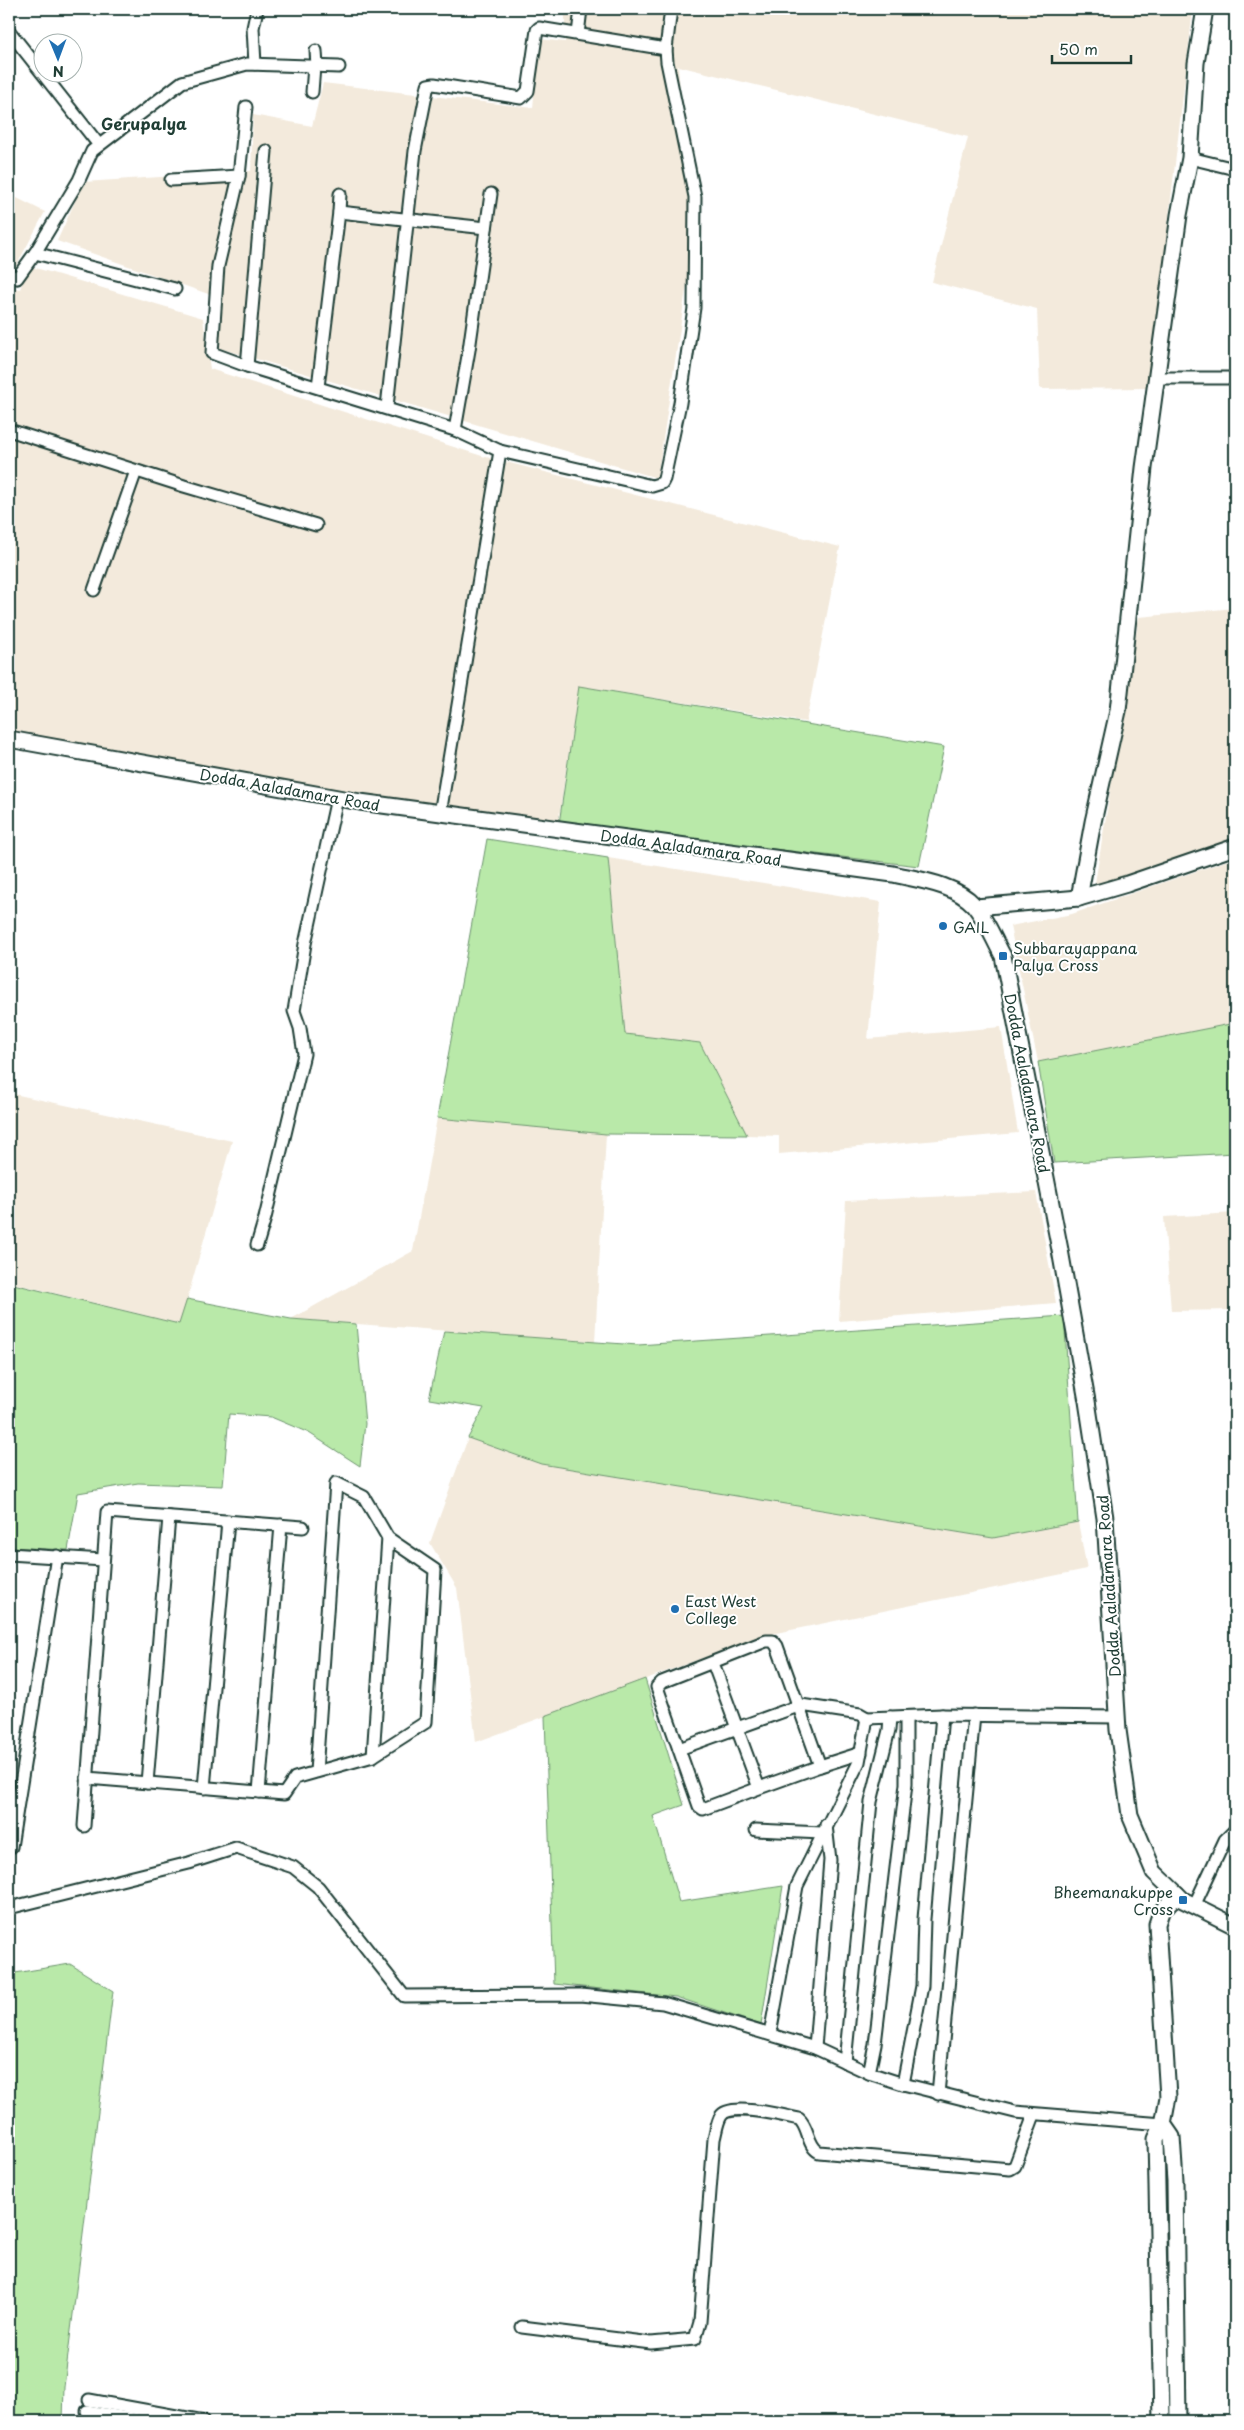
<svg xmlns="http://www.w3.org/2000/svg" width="1244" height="2430" font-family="'Playpen Sans',sans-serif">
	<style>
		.built { fill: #f3eadc }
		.green { fill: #b9e9a9; stroke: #6c936e }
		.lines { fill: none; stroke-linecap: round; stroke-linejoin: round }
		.street-casing { stroke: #1f3d34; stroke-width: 15 }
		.secondary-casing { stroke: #1f3d34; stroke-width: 19 }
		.street { stroke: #fff; stroke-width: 11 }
		.secondary { stroke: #fff; stroke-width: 15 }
		.poi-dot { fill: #1f6fb2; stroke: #fff; stroke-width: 2 }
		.labels { text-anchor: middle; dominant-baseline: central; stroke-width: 4; stroke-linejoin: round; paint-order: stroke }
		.street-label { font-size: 15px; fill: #1f3d34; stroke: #fff }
		.poi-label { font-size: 15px; fill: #1f3d34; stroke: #fff; text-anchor: start }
		.neighbourhood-label { font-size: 16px; font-weight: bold; fill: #1f3d34; stroke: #fff }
	</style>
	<rect width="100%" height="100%" fill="#fff"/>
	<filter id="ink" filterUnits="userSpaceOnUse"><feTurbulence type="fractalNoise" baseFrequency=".02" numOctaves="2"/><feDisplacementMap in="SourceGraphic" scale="10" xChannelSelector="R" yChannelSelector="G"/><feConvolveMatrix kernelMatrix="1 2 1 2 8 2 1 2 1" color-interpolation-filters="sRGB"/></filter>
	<g filter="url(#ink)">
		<g class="built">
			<path d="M565,9H1193L1149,388L1040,389L1037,309L932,282L968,137L678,66L693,244L657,478L219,348L214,296L57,241L84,182L251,171L253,115L312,126L323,83L533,108L539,39L565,42Z"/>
			<path d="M9,194L45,212L14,270L9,269Z"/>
			<path d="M29,266L203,318L210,369L482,456L840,547L806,722L579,686L558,824L377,796L9,730V287L20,289Z"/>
			<path d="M1235,608V839L1094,889L1139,617Z"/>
			<path d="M608,858L881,902L868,1039L1001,1027L1018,1133L779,1154V1136L747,1135L700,1043L625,1034Z"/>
			<path d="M1235,858V1023L1038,1062L1010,926L1072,914Z"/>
			<path d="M9,1093L232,1141L180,1324L9,1282Z"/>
			<path d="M437,1118L606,1134L595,1342L291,1319L413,1251Z"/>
			<path d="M1036,1192L1056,1303L839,1321L846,1201Z"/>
			<path d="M1235,1213V1310L1171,1311L1164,1217Z"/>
			<path d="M468,1438L541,1464L993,1538L1078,1522L1087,1569L762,1636L476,1742L457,1588L430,1543Z"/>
		</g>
		<g class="green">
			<path d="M579,686L944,747L919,866L559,824Z"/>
			<path d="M487,839L608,858L625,1034L700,1043L747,1135L606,1134L437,1118Z"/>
			<path d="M1235,1023V1153L1054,1163L1038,1062Z"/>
			<path d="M9,1283L179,1324L187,1299L291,1319L356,1324L365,1424L360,1466L309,1433L271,1417L229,1414L223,1486L138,1483L78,1493L68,1550L9,1547Z"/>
			<path d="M1064,1316L1078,1522L993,1538L541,1464L468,1438L484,1408L429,1399L444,1331L638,1345Z"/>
			<path d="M645,1679L684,1805L653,1816L679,1902L783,1886L761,2025L676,1997L554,1984L545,1716Z"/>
			<path d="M70,1964L113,1991L64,2387L63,2421H9V1974Z"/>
		</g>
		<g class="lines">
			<g class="street-casing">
				<g id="street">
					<path d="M9,31L99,145"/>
					<path d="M578,34L581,9"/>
					<path d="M316,51L317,66"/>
					<path d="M255,64L253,28L257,9"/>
					<path d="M312,92L314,66"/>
					<path d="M246,107L239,176L218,266L212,353L247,366L455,430L500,451L652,486L662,483L664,479L680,403L694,308L695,197L667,62L666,49L671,9"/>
					<path d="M1190,158L1235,169"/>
					<path d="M171,180L239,176"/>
					<path d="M339,212L486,228"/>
					<path d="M35,253L175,289"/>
					<path d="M9,275L17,278L35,253L79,180L92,151L182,82L247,64L339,67"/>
					<path d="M247,366L266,151"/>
					<path d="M1157,378H1235"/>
					<path d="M318,387L339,212L340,194"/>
					<path d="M387,407L415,151L428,85L434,84L521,98L528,91L537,30L539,28L666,49"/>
					<path d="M9,430L184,486L316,525"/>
					<path d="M455,430L469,350L491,194"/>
					<path d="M94,590L136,471"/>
					<path d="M440,814L500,451"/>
					<path d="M257,1245L265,1218L304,1054L300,1028L294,1011L305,944L337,798"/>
					<path d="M9,1554L103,1560"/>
					<path d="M713,1663L759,1788L703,1809L699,1806L657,1687L662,1682L766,1641H773L777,1646L820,1766L759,1788"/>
					<path d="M679,1749L801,1705L860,1714L867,1718L942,1715L1117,1717"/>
					<path d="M373,1756L388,1538"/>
					<path d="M820,1766L861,1753"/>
					<path d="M87,1778L284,1794L295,1778L373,1756L426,1722L435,1570L388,1538L364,1497L336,1483L316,1772"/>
					<path d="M147,1783L169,1517"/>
					<path d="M204,1788L228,1521"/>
					<path d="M259,1792L281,1525"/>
					<path d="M84,1826L107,1512L303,1527"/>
					<path d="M756,1830L822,1833"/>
					<path d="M11,1847L57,1556"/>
					<path d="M1194,1906L1225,1840L1235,1830"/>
					<path d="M9,1908L189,1863L236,1848L293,1867L318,1887L404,1996L580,1995L663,2003L815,2048L869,2073L903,2084L1015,2112L1163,2124"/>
					<path d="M770,2034L797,1886L859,1762L867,1718"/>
					<path d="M815,2048L830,1860L826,1825"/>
					<path d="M845,2062L871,1802L889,1730L890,1717"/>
					<path d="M869,2073L875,2044L906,1784V1717"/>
					<path d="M903,2084L922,1986L924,1919L942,1715"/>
					<path d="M938,2094L974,1715"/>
					<path d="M522,2327L651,2343L695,2339L700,2322L714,2139C716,2132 717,2122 721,2116C729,2102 785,2116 799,2119C809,2127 807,2146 819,2152L1010,2169L1015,2166L1034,2115"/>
					<path d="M89,2400L204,2421"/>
					<path d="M87,2411L144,2421"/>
				</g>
			</g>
			<g class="secondary-casing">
				<g id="secondary">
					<path d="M9,739L360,802L893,874C919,880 955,884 974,905C986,919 994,940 1003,956L1060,1250L1087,1401L1105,1518L1118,1730L1130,1815L1154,1872L1183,1900L1235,1926"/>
					<path d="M1079,898L1093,822L1118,711L1144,468L1179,215L1190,158L1196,63L1205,9"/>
					<path d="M976,907L1079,898L1127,884L1235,847"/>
					<path d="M1163,2124L1172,2137L1175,2181L1178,2421"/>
					<path d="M1162,2421L1156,2139L1163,2124L1168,2097L1157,1924L1161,1912L1177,1894"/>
				</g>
			</g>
			<use href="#street" class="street"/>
			<use href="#secondary" class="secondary"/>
		</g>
	</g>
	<g class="poi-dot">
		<circle cx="943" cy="926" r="5"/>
		<rect x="998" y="951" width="10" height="10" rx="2.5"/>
		<circle cx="675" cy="1609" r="5"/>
		<rect x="1178" y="1895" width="10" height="10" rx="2.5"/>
	</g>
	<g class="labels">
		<g class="street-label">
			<text transform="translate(290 789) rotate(10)">Dodda Aaladamara Road</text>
			<text transform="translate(691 847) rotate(8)">Dodda Aaladamara Road</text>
			<text transform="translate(1028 1083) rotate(79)">Dodda Aaladamara Road</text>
			<text transform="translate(1108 1586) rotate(-94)">Dodda Aaladamara Road</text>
		</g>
		<g class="poi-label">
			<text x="953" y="926">GAIL</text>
			<text x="1013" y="947">Subbarayappana<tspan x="1013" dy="17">Palya Cross</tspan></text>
			<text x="685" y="1600">East West<tspan x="685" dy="17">College</tspan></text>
			<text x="1173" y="1891" text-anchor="end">Bheemanakuppe<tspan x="1173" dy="17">Cross</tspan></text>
		</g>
		<g class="neighbourhood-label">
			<text x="144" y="123">Gerupalya</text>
		</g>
	</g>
	<rect width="1244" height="2430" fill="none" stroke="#fff" stroke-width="30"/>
	<rect x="15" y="15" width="1214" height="2400" fill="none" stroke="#1f3d34" stroke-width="2" filter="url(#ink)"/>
	<g transform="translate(58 58) rotate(179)"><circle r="24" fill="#ffffff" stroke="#a5b1ae"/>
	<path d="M0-4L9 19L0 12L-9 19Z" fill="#1f6fb2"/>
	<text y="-8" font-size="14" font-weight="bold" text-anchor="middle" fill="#1f3d34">N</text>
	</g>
	<path d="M1052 55v8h79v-8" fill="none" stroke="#1f3d34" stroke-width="2.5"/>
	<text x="1059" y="55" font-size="15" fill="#1f3d34" stroke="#ffffff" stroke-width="4" paint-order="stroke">50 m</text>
</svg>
